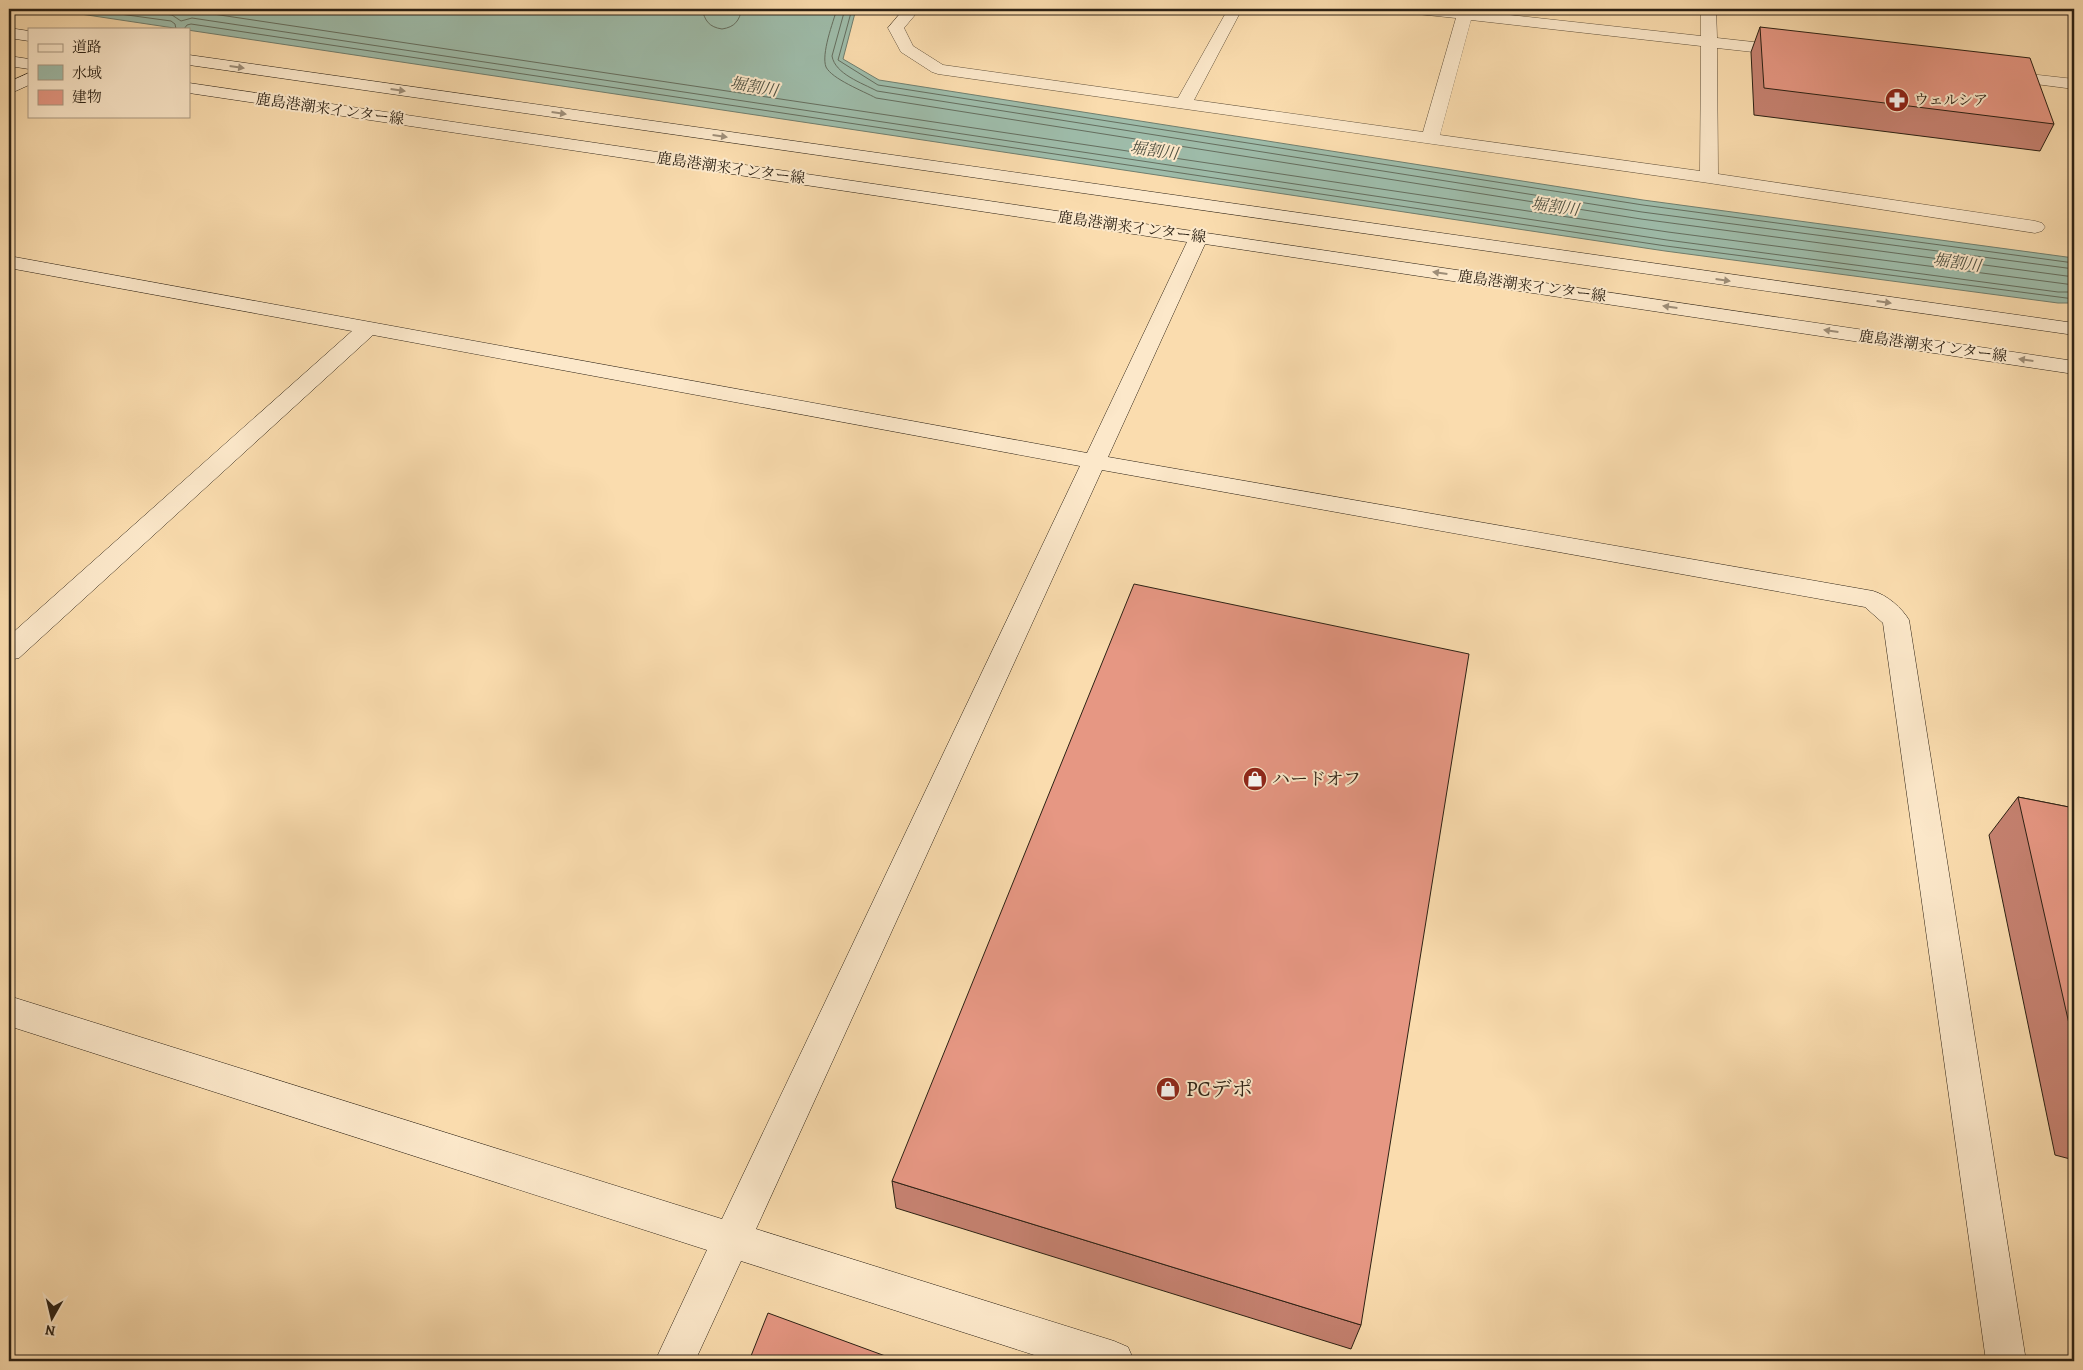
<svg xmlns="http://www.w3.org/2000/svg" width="2083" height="1370" font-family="Alegreya,'Noto Serif JP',serif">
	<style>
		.water { fill: #9ebcaa; stroke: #707e6e }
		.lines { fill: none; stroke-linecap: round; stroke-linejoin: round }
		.shore { stroke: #656e5f; stroke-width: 1 }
		.street-casing { stroke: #60503a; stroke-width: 1 }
		.secondary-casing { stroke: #2c2114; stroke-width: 1 }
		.street { fill: #fce8ca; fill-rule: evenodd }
		.secondary { fill: #fce8ca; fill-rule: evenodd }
		.wall { fill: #c68271; stroke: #2c2114 }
		.building { fill: #e69783; stroke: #2c2114 }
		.oneway { fill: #9e8e78 }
		.labels { text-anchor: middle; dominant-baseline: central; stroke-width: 4; stroke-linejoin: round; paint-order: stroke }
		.far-poi-label { font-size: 15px; fill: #2c2114; stroke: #fce8ca; text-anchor: start }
		.far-street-label { font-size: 15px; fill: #2c2114; stroke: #fce8ca }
		.far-water-label { font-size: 16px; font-style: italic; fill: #4e5041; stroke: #fce8ca }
		.poi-label { font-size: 18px; fill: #2c2114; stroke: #fce8ca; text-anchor: start }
		.near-poi-label { font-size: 21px; fill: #2c2114; stroke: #fce8ca; text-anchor: start }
	</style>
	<rect width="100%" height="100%" fill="#fadcae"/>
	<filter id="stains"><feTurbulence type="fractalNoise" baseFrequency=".004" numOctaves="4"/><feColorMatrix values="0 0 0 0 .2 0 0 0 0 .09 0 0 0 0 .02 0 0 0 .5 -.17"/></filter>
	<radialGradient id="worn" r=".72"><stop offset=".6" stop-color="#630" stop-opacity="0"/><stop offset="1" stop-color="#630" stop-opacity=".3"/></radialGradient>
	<path class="water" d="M47,9H689L723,11L738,9H862L855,13L843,59L879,80L1643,200L2074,258V303H2058L1665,251Z"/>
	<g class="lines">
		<g class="shore">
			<path d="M83,9L171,21L175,24L176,29"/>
			<path d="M127,9L172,15L181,21L192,18L1667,240L2058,292H2074"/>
			<path d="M176,9L182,12L193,11L1668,232L2074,285"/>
			<path d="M702,9C705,21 709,27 722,29C735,27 739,21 742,9"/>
			<path d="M837,9C833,22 821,54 826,67C832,79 863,91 876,98L1641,219L2074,277"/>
			<path d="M845,9L832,56C835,74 862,83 877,91L1642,212L2074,269"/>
			<path d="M852,9L838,60L878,85L1643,205L2074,263"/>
			<path d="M184,29L187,25L191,24L1666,246L2074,299"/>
		</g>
		<g class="street-casing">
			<g id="street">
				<path d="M904,9H920L904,28L913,46L943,65L1178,98L1228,9H1242L1194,100L1423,132L1456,18L1417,14L1412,12L1410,9H1473V11L1701,36V9H1716L1717,38L1790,46L1796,48L1798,51L1796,54L1790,56L1717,48L1718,174L2035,221L2042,223L2045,227L2042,231L2035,233L1709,183L938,74L932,72L901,52L888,28ZM1471,20L1701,46L1700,171L1440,135Z"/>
				<path d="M2002,71L2074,79V89L1996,79L1994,76L1996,73Z"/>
			</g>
		</g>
		<g class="secondary-casing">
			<g id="secondary">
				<path d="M9,28L29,31V41L9,38Z"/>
				<path d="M189,55L2074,323V335L189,65Z"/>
				<path d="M9,56L29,59V69L9,66Z"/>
				<path d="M29,73V85L9,94V82Z"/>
				<path d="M189,83L2074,361V374L1205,244L1108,457L1873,591C1887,595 1902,608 1909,620L2026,1361H1986L1883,623L1865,607L1102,470L756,1229L1114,1341L1128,1347L1134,1361H1053L741,1261L695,1361H655L707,1250L9,1026V996L722,1219L1080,466L373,335L19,658L9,660V636L352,331L9,268V256L1087,453L1187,242L189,93Z"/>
			</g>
		</g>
		<use href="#street" class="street"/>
		<use href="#secondary" class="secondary"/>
	</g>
	<g class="wall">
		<path d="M1760,27L2054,124L2040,151L1754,115L1751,52Z"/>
		<path d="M2018,797L2074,808V1160L2055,1155L1989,835Z"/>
		<path d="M892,1181L1361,1325L1351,1349L896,1208Z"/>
	</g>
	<g class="building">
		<path d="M1760,27L2030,58L2054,124L1764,88Z"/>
		<path d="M1134,584L1469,654L1361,1325L892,1181Z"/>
		<path d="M2018,797L2074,808V1046Z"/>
		<path d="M768,1313L899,1361H749Z"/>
	</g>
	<defs><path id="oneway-solid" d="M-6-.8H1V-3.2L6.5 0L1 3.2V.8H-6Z" transform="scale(1.25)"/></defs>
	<g class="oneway">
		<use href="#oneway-solid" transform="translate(237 67) rotate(8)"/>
		<use href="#oneway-solid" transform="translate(398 90) rotate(8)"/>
		<use href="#oneway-solid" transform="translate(559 113) rotate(8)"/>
		<use href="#oneway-solid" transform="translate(720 136) rotate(8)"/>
		<use href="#oneway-solid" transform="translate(1440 273) rotate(-172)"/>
		<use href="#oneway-solid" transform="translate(1723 280) rotate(8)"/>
		<use href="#oneway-solid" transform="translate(1884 302) rotate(8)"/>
		<use href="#oneway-solid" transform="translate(1670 307) rotate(-172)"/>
		<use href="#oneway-solid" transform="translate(1831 331) rotate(-172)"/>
		<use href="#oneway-solid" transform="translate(2026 360) rotate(-172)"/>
	</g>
	<defs>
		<g id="pharmacy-disc" transform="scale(1.25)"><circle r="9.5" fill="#8f2418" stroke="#fce8ca"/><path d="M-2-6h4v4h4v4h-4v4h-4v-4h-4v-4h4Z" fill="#fff"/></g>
		<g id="shop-disc" transform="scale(1.25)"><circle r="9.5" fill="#8f2418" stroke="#fce8ca"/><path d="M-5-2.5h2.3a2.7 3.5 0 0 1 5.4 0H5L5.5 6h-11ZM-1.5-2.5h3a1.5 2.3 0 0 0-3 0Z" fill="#fff"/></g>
	</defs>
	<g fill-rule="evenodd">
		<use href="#pharmacy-disc" x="1897" y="100"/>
		<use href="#shop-disc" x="1255" y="779"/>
		<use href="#shop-disc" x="1168" y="1089"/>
	</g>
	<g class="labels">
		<g class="far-poi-label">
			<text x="1914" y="100">ウェルシア</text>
		</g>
		<g class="far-street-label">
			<text transform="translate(330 109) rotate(8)">鹿島港潮来インター線</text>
			<text transform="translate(731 168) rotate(8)">鹿島港潮来インター線</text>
			<text transform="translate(1132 227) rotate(8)">鹿島港潮来インター線</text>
			<text transform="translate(1532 286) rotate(8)">鹿島港潮来インター線</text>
			<text transform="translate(1933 346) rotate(8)">鹿島港潮来インター線</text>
		</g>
		<g class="far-water-label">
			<text transform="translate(754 87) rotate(10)">堀割川</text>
			<text transform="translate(1154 151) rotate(8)">堀割川</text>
			<text transform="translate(1555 207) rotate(8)">堀割川</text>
			<text transform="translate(1957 263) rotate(8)">堀割川</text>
		</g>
		<g class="poi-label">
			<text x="1272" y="779">ハードオフ</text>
		</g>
		<g class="near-poi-label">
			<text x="1186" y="1089">PCデポ</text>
		</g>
	</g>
	<rect width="2083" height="1370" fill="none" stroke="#fadcae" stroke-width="30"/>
	<rect x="10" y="10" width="2063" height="1350" fill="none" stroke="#2c2114" stroke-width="2.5"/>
	<rect x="15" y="15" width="2053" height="1340" fill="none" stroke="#2c2114"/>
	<rect x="28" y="28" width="162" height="90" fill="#fce8ca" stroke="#a99881"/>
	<rect x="38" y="44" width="25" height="8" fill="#fce8ca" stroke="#a99881"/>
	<text x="72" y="52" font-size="15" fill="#2c2114">道路</text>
	<rect x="38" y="65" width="25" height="15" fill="#9ebcaa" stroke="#a99881"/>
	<text x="72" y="78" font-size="15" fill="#2c2114">水域</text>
	<rect x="38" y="90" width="25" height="15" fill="#e69783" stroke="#a99881"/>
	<text x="72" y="102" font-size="15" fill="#2c2114">建物</text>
	<g transform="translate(52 1318) rotate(188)" stroke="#fce8ca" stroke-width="4" paint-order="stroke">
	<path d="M0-4L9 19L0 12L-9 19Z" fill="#2c2114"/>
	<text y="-8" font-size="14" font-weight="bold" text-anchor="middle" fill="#2c2114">N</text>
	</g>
	<rect width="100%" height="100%" filter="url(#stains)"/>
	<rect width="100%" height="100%" fill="url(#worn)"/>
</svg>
